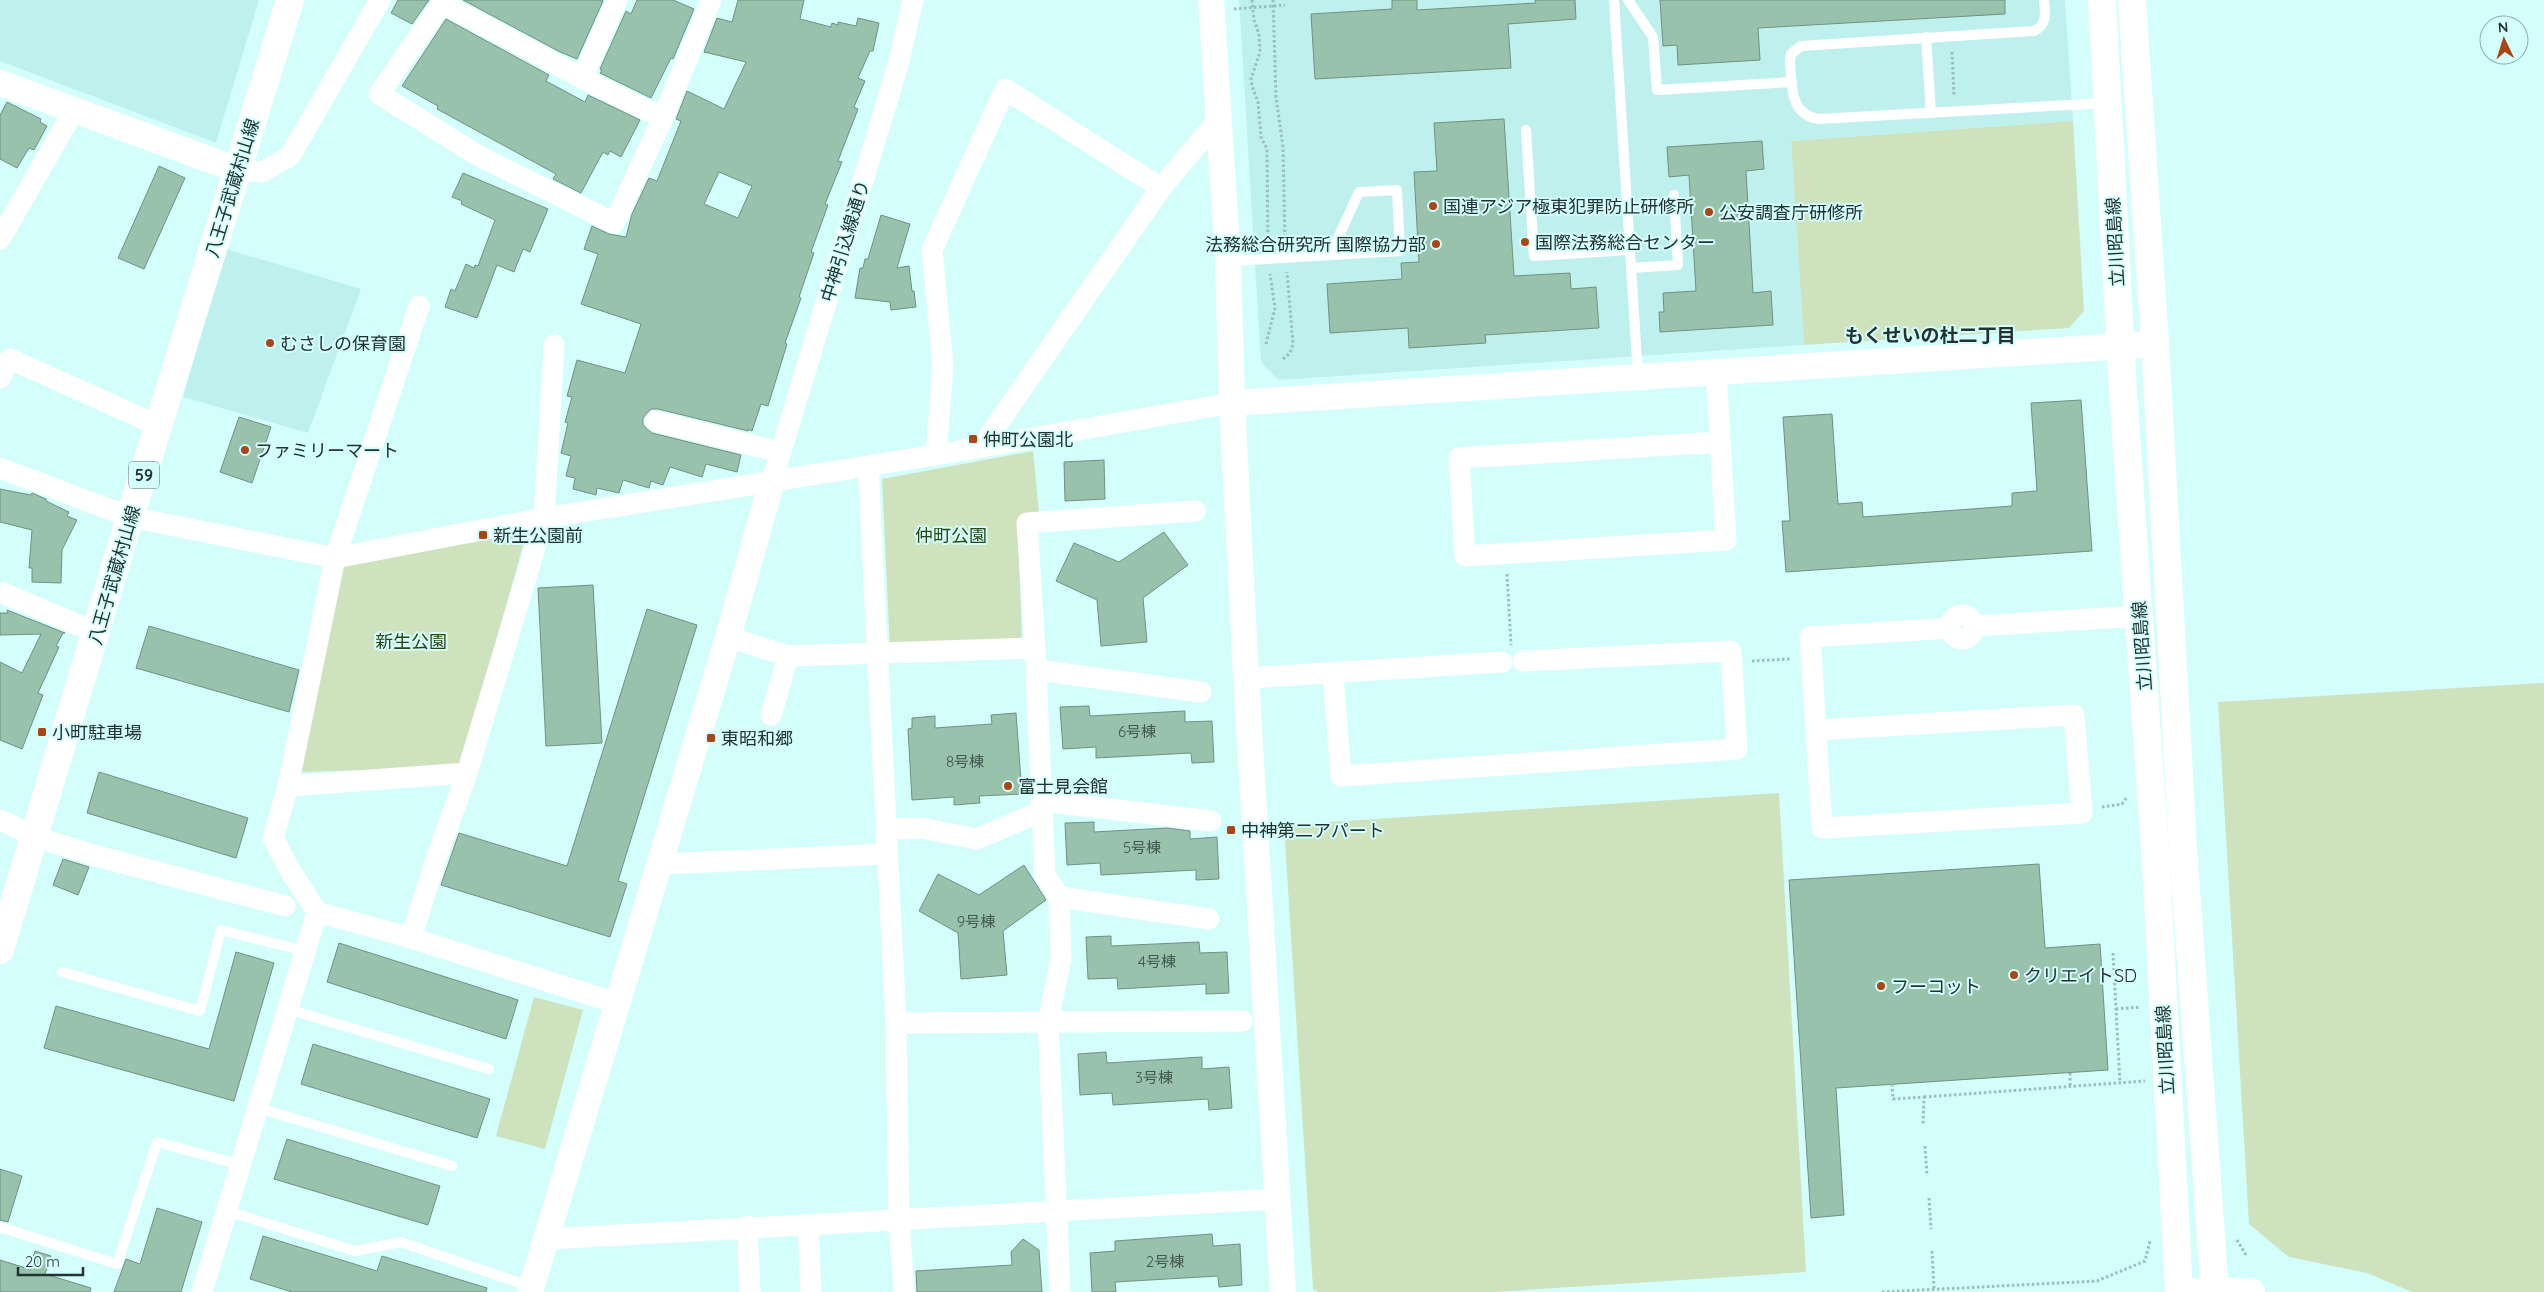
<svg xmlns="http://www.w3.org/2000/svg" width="2544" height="1292" font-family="Quicksand,'Noto Sans JP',sans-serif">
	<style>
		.built { fill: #bef1ee }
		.green { fill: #cee2be }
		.building { fill: #99c2ac; stroke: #719080; fill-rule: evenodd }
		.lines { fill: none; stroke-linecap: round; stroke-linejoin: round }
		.path { stroke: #9bbdbc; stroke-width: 3; stroke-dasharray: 2.5 2.5; stroke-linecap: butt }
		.service { stroke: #fff; stroke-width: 10 }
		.minor { stroke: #fff; stroke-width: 21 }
		.tertiary { stroke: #fff; stroke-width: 26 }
		.secondary { stroke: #fff; stroke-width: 28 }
		.primary { stroke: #fff; stroke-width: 28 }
		.poi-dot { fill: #aa4515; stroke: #d4fefc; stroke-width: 2 }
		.labels { text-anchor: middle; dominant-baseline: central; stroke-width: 4; stroke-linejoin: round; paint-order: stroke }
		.number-label { font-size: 15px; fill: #405650 }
		.shield { fill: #d4fefc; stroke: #576f6f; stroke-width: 1 }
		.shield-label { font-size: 16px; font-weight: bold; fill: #223232 }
		.street-label { font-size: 18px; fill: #223232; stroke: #d4fefc }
		.poi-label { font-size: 18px; fill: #223232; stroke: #d4fefc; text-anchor: start }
		.park-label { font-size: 18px; fill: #2b4410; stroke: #d4fefc }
		.neighbourhood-label { font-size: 19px; font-weight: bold; fill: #223232; stroke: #d4fefc }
	</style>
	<rect width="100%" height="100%" fill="#d4fefc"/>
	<g class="built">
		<path d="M0,0H259L216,143L0,61Z"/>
		<path d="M1239,0H2065L2073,121L1791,141L1804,345L1279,380L1261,362Z"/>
		<path d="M226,249L361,289L308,433L183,397Z"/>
	</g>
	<g class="green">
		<path d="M2073,121L2084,311L2069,328L1804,345L1791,141Z"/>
		<path d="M1033,451L1039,513L1018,527L1022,643L890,649L882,479Z"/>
		<path d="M527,531L461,767L301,772L343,565Z"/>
		<path d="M2544,683V1292H2412L2367,1273L2289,1257L2249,1224L2218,702Z"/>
		<path d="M1779,793L1806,1272L1494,1292H1318L1313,1289L1284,825Z"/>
		<path d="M534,997L583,1010L545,1149L496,1136Z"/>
	</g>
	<g class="building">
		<path d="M398,0H429L412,24L391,13Z"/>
		<path d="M463,0H602L603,1L577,59L560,52Z"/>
		<path d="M637,0H673L694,9L673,59L671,58L651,98L600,73L602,70L600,69L626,11L631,14Z"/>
		<path d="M738,0H804L800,19L831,27L832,23L838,25V22L856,26L858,18L879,23L873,51H870L858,78L865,81L854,107L858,109L838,161L842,162L825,204L828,205L811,252L814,253L799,297L801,298L785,343L787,344L768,406L761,404L752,431L748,429V431L658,409H651L643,418V425L652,433L741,455L737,472L706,464L702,477L670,467L663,485L651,481L649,488L623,480L619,493L597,488L596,495L573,489L575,478L566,476L571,456L561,453L568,423L565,422L572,397L567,396L577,360L625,373L641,324L581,304L598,254L584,249L592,226L609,234L626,237L632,214L649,178L657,181L681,121L676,119L687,91L724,109L746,62L704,52L717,18L732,22ZM719,172L752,186L738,218L704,204Z"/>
		<path d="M1392,0H1417V10L1536,3L1535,0H1575L1576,19L1508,24L1511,68L1315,79L1311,14L1392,9Z"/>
		<path d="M1660,0H2005V14L1758,28L1760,60L1678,65L1677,45L1663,46Z"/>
		<path d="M446,19L549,75L546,81L585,102L588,95L640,120L621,157L610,151L608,155L603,152L581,193L553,179L556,174L437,109L438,106L402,86Z"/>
		<path d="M7,102L41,119L40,122L47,126L34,150L29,148L17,168L0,159V115Z"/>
		<path d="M1504,119L1514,276L1570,273L1571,289L1596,287L1599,328L1485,335L1486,343L1409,348L1408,328L1330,333L1327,284L1402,279L1401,263L1419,262L1414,172L1437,171L1434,123Z"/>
		<path d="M1762,141L1764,169L1746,171L1753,293L1771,291L1773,325L1660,332L1659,312H1664L1663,293L1696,291L1689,175L1669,177L1667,147Z"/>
		<path d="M159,166L185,178L144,269L118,258Z"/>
		<path d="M463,173L548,209L530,252L523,249L514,272L497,265L477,318L445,307L451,289L455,291L466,264L474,268L475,265L478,266L495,220L461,204L462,201L452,197Z"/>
		<path d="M881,215L910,224L897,268L909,266L912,291H914L916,307L891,310L890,302L855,298L860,268H863L865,259H868Z"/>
		<path d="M2081,400L2092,551L1786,572L1782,521H1790L1783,417L1832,414L1838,504L1862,502L1863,517L2012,506V493L2037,491L2031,403Z"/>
		<path d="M239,417L271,427L252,483L220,472Z"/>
		<path d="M1104,460L1105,499L1065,501L1064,462Z"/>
		<path d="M0,489L31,495L32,493L46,499V501L69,512L67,516L77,520L62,550L61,583L32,582V568H29L32,530L0,522Z"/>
		<path d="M1164,532L1188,565L1143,598L1147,642L1101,646L1097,600L1056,581L1074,543L1119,562Z"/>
		<path d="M593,585L602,743L546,746L538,588Z"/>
		<path d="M647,609L697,625L618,881L627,884L610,937L441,885L459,833L567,866Z"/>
		<path d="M7,610L65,633H63L56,646L59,647L38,693L43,695L22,749L0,740V662L22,673L41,634L0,635V613H8Z"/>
		<path d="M149,626L299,670L289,712L136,668Z"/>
		<path d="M1089,706L1090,716L1185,711V722L1212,721L1214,762L1192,763L1191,753L1096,758V747L1063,749L1060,707Z"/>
		<path d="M1016,713L1022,794L979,796L980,803L954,805V797L912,800L908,729L912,728V718L935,716V728L992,724L991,715Z"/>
		<path d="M99,772L248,818L236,858L87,813Z"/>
		<path d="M1094,822V832L1167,828L1190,831V839L1217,837L1219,879L1196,880V870L1101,875L1100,863L1067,865L1065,823Z"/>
		<path d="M63,859L89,867L78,895L53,885Z"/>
		<path d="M2039,864L2045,948L2100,944L2108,1070L1836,1088L1844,1215L1811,1218L1789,880Z"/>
		<path d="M1024,865L1046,900L1003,931L1007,975L961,979L958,933L919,911L938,874L979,895Z"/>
		<path d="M1111,936V946L1199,942L1200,953L1227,952L1229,993L1206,994V984L1118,989L1117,978L1088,979L1086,937Z"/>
		<path d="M339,943L518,1000L506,1039L327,982Z"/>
		<path d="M236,952L274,963L234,1101L44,1048L56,1006L209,1049Z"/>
		<path d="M313,1044L490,1099L477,1138L301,1084Z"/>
		<path d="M1106,1052L1107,1063L1202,1057V1069L1229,1067L1232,1108L1209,1110L1208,1099L1113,1105L1112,1093L1080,1095L1078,1054Z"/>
		<path d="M287,1139L440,1186L428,1225L274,1179Z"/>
		<path d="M0,1169L22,1176L8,1222L0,1220Z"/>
		<path d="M157,1208L202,1222L181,1292H114L126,1259L140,1264Z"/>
		<path d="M1212,1234L1213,1246L1240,1244L1242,1285L1219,1287L1218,1276L1115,1282L1116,1292H1092L1090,1253L1115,1251V1241Z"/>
		<path d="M263,1236L377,1271L382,1256L487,1288L486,1292H292L250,1279Z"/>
		<path d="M1023,1239L1039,1250L1042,1292H917L916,1271L1012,1265L1011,1252Z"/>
		<path d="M35,1251L51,1256L45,1274L91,1288L90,1292H0V1260L29,1269Z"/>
	</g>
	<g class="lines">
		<g class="path">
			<path d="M1252,0L1254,20L1259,34L1260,52L1251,79L1252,86L1258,102L1261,137L1267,149L1268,245"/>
			<path d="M1273,0L1276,97L1283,147L1285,243"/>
			<path d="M1234,9L1285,5"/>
			<path d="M1952,52L1954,96"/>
			<path d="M1266,344L1275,308L1270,274"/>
			<path d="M1283,359L1290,353L1293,344L1287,272"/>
			<path d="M1507,574L1511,645"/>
			<path d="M1752,661L1791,659"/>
			<path d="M2102,807L2122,804L2127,797"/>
			<path d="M2113,953L2120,1083"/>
			<path d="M2116,1009L2141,1007"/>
			<path d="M2070,1073V1086"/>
			<path d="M1892,1084L1893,1099L1924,1097L1923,1125"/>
			<path d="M1924,1097L2145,1081"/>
			<path d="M1925,1146L1927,1176"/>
			<path d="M1929,1198L1931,1229"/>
			<path d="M2237,1240L2246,1255"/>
			<path d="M1932,1251L1934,1289"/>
			<path d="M1882,1292L2097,1281L2145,1261L2150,1241"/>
		</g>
		<g class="service">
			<path d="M1614,0L1638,376"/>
			<path d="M1628,0L1653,37L1657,90L1792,82"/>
			<path d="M2044,0C2045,13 2048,24 2034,31L1801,46L1791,54L1790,61C1792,85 1789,114 1818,119L2106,103"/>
			<path d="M1926,37L1931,113"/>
			<path d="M1526,130L1534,256L1630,250"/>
			<path d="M1228,261L1249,260L1400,251L1397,190L1359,192L1330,255"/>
			<path d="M1631,268L1678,265L1674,195"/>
			<path d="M62,972L200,1011L221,930L305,951"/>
			<path d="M287,1009L489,1069"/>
			<path d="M258,1108L452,1166"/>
			<path d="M227,1211L355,1251L401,1242L531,1287"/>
			<path d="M0,1227L117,1264L157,1142L241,1165"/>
		</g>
		<g class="minor">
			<path d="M582,78L617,0"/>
			<path d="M663,118L582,78L442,3L379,94L479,156L614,223L663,118L711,0"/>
			<path d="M238,170L262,172L290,156L380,0"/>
			<path d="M0,239L74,110"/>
			<path d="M1716,372L1726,540L1465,556L1459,458L1720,442"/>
			<path d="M0,378L10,359L159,426"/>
			<path d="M655,421L767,449"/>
			<path d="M982,446L1161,188L1218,120"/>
			<path d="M936,455L943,366L932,250L1005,89L1161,188"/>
			<path d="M868,466L896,1023L899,1221L904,1292"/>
			<path d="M0,468L130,517L335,558L544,518L936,455L1232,403"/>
			<path d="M772,481L898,65L913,0"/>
			<path d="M0,592L97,633"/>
			<circle cx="1962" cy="627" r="12"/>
			<path d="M1974,626L2140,616"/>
			<path d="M728,637L788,656L1035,648"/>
			<path d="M1036,670L1201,692"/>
			<path d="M1333,673L1341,776L1737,749L1731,651L1523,661"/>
			<path d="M1246,678L1502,662"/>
			<path d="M771,715L788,656"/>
			<path d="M1816,730L2074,715L2082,813L1822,828L1810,637L1950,628"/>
			<path d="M288,786L467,773"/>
			<path d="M1042,801L1211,821"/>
			<path d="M0,820L36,837L93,855L285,906"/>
			<path d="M886,829L921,828L976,839L1042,811"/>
			<path d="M660,864L887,854"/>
			<path d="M1059,897L1209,919"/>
			<path d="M317,912L291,872L273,838L288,786L335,558L419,306"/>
			<path d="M411,938L437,856L467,773L544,518L554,345"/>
			<path d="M896,1023L1242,1021"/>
			<path d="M808,1225L811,1292"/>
			<path d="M747,1226L750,1292"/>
			<path d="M547,1239L1277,1199"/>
			<path d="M202,1292L317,912L411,938L616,1003"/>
			<path d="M1060,1292L1048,1022L1061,959L1059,897L1045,875L1035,648L1027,523L1195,511"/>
		</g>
		<g class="tertiary">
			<path d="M1211,0L1228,261L1232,403L1246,678L1283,1292"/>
			<path d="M0,83L238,170"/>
			<path d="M1232,403L2155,344"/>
			<path d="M530,1292L728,637L772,481"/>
		</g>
		<g class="secondary">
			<path d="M2102,0L2123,392L2156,865L2179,1292"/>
			<path d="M2132,0L2155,344L2183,849L2215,1292"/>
			<path d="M2197,1292H2251"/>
		</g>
		<path class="primary" d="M0,950L130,517L290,0"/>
	</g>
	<g class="poi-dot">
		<circle cx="1433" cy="206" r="5"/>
		<circle cx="1709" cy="212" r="5"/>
		<circle cx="1525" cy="242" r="5"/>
		<circle cx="1436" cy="244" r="5"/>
		<circle cx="270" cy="343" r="5"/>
		<rect x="968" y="434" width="10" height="10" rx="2.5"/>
		<circle cx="245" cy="450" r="5"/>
		<rect x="478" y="530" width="10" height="10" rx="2.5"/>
		<rect x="37" y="727" width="10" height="10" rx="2.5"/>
		<rect x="706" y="733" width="10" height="10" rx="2.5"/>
		<circle cx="1008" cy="786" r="5"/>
		<rect x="1226" y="825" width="10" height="10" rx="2.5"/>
		<circle cx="2014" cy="975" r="5"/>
		<circle cx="1881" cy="986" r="5"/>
	</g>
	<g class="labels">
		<g class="number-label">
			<text x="1137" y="731">6号棟</text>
			<text x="965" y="761">8号棟</text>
			<text x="1142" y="847">5号棟</text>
			<text x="976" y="921">9号棟</text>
			<text x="1157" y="961">4号棟</text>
			<text x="1154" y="1077">3号棟</text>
			<text x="1165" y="1261">2号棟</text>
		</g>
		<rect class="shield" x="129" y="461.5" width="30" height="27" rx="4"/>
		<g class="shield-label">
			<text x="144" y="475">59</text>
		</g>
		<g class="street-label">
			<text transform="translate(232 188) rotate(-73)">八王子武蔵村山線</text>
			<text transform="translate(845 241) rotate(-73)">中神引込線通り</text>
			<text transform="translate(2115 242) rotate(-93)">立川昭島線</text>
			<text transform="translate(114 575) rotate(-74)">八王子武蔵村山線</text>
			<text transform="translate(2142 646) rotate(-94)">立川昭島線</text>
			<text transform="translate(2165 1050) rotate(-93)">立川昭島線</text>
		</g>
		<g class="poi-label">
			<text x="1443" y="206">国連アジア極東犯罪防止研修所</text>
			<text x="1719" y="212">公安調査庁研修所</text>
			<text x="1535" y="242">国際法務総合センター</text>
			<text x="1426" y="244" text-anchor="end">法務総合研究所 国際協力部</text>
			<text x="280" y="343">むさしの保育園</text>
			<text x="983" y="439">仲町公園北</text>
			<text x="255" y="450">ファミリーマート</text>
			<text x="493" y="535">新生公園前</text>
			<text x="52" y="732">小町駐車場</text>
			<text x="721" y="738">東昭和郷</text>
			<text x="1018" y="786">富士見会館</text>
			<text x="1241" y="830">中神第二アパート</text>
			<text x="2024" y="975">クリエイトSD</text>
			<text x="1891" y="986">フーコット</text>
		</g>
		<g class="park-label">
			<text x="951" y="535">仲町公園</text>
			<text x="411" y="641">新生公園</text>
		</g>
		<g class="neighbourhood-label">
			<text x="1930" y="335">もくせいの杜二丁目</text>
		</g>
	</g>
	<g transform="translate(2504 40) rotate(356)"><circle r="24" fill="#d4fefc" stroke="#8dacab"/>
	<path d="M0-4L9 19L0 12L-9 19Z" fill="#aa4515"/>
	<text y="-8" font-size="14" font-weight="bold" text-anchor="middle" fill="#223232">N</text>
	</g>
	<path d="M18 1267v8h65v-8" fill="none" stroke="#223232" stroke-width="2.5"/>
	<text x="25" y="1267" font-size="15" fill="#223232" stroke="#d4fefc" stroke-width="4" paint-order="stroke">20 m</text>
</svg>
